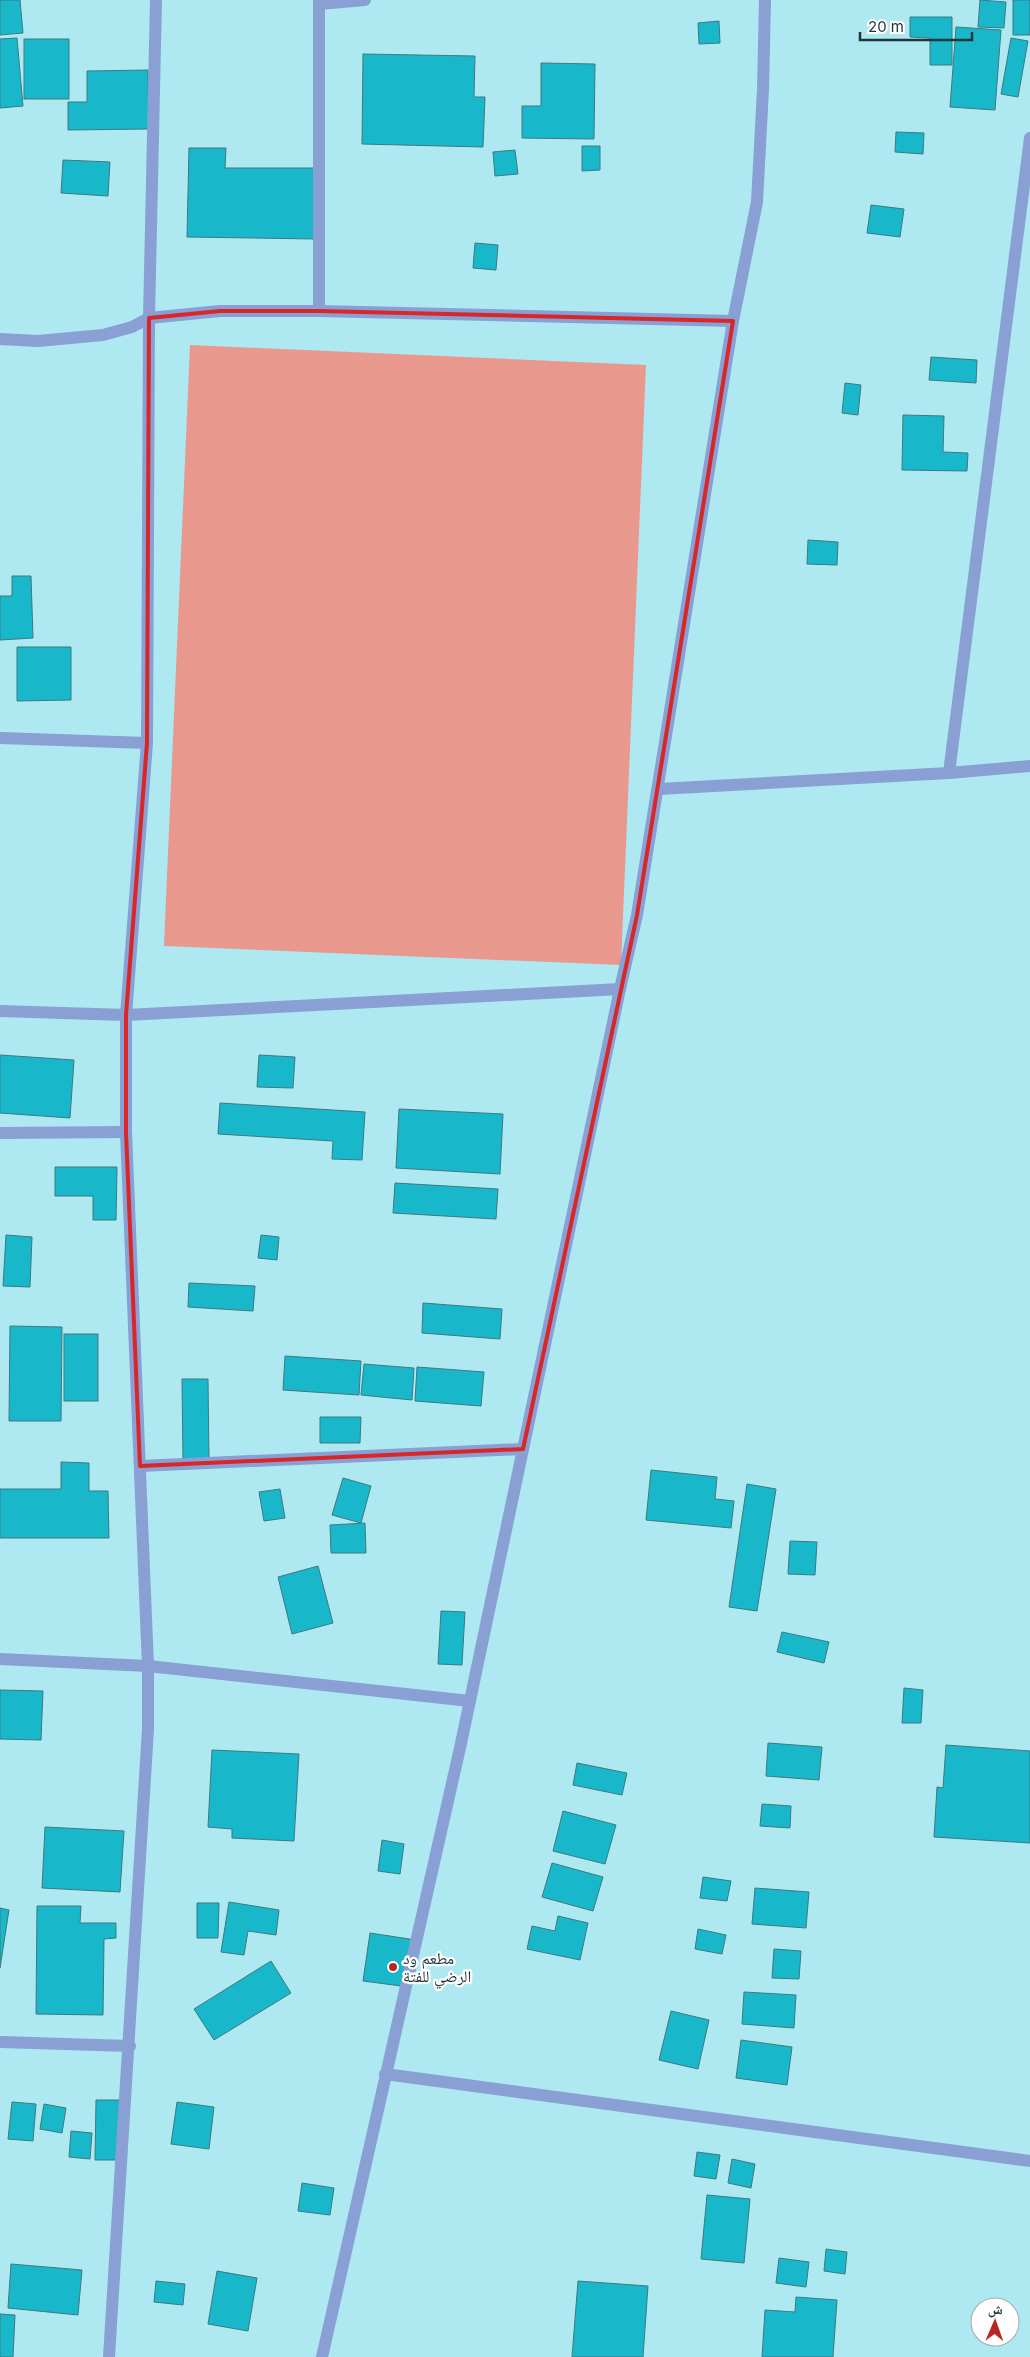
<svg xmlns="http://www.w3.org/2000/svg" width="1030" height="2357" font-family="Inter,'Noto Naskh Arabic',sans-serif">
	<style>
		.green { fill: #e9988d }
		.building { fill: #18b8ca; stroke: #407880 }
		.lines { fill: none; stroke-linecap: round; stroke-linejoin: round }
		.minor { stroke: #8a9fd3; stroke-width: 12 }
		.marked { fill: none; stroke: #d62828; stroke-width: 4; stroke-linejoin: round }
		.poi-dot { fill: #b72724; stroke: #fdfdfd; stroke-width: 2 }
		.labels { text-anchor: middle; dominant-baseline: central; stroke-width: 4.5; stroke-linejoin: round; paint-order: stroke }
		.poi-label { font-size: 16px; fill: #1e3539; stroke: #fdfdfd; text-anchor: start }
	</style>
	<rect width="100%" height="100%" fill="#aee8f1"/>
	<path class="green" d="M190,345L646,365L621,965L164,946Z"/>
	<g class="building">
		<path d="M0,0H20L23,33L0,35Z"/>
		<path d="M980,0L1006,2L1004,28L978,27Z"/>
		<rect x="1013" y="0" width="17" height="35"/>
		<path d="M910,17H952V65H930V38L910,37Z"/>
		<path d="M719,21L720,43L699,44L698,23Z"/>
		<path d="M956,27L1001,30L995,110L950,107Z"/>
		<path d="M17,38L23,106L0,108V39Z"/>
		<path d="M1011,38L1028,41L1018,97L1001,94Z"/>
		<rect x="24" y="39" width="45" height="60"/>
		<path d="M363,54L475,56L474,97H485L483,147L362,144Z"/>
		<path d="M541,63L595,64L594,139L522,138V106H541Z"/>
		<path d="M148,70L149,129L68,130V102H87V71Z"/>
		<path d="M896,132L924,133L923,154L895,152Z"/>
		<path d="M582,146H600V170L582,171Z"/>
		<path d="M189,148H226L225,168H317L316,239L187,237Z"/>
		<path d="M515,150L518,174L495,176L493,152Z"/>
		<path d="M63,160L110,162L108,196L61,193Z"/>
		<path d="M871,205L904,209L900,237L867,233Z"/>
		<path d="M475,243L498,245L496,270L473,268Z"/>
		<path d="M931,357L977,360L976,383L929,380Z"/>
		<path d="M845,383L861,385L858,415L842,413Z"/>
		<path d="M903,415L944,416L943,452L968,453L967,471L902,470Z"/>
		<path d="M808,540L838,542L837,565L807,564Z"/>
		<path d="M12,576H31L33,638L0,640V596H12Z"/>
		<path d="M17,647H71V700L17,701Z"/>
		<path d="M0,1055L74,1060L70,1118L0,1113Z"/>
		<path d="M259,1055L295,1057L293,1088L257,1087Z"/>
		<path d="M220,1103L365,1112L362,1160L332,1159L333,1141L218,1134Z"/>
		<path d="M399,1109L503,1114L500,1174L396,1168Z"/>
		<path d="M55,1167H117L116,1220H93V1196H55Z"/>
		<path d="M395,1183L498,1189L496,1219L393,1213Z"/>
		<path d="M6,1235L32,1237L30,1287L3,1286Z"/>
		<path d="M261,1235L279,1237L277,1260L258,1258Z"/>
		<path d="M189,1283L255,1286L253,1311L188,1307Z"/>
		<path d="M423,1303L502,1309L500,1339L422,1333Z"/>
		<path d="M10,1326L62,1327L61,1421H9Z"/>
		<rect x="64" y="1334" width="34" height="67"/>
		<path d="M285,1356L361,1361L359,1395L283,1390Z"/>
		<path d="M364,1364L414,1368L412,1400L361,1395Z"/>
		<path d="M417,1367L484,1372L481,1406L415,1401Z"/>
		<path d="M182,1379H208L209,1461L183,1462Z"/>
		<path d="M320,1417H361L360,1443H320Z"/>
		<path d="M61,1462L89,1463V1491H108L109,1538H0V1489H61Z"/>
		<path d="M651,1470L717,1477L715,1499L734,1501L731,1528L646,1520Z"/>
		<path d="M343,1478L371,1486L361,1523L332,1515Z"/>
		<path d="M747,1484L776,1489L757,1611L729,1607Z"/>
		<path d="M280,1489L285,1518L264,1521L259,1492Z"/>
		<path d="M365,1523L366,1553H331L330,1525Z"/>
		<path d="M790,1541L817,1542L815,1575L788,1574Z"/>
		<path d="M318,1566L333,1623L292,1634L278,1577Z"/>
		<path d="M441,1611L465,1612L462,1665L438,1664Z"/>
		<path d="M782,1632L829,1642L824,1663L777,1652Z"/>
		<path d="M904,1688L923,1690L921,1723H902Z"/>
		<path d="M0,1690L43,1691L41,1740L0,1739Z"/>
		<path d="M768,1743L822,1747L819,1780L766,1776Z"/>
		<path d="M946,1745L1030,1751V1843L934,1837L937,1787L943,1788Z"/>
		<path d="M212,1750L299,1754L294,1841L232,1838V1829L208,1827Z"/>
		<path d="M577,1763L627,1773L622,1795L573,1785Z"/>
		<path d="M762,1804L791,1806L790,1828L760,1826Z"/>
		<path d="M563,1811L616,1825L605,1864L553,1851Z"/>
		<path d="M45,1827L124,1831L120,1892L42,1888Z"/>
		<path d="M382,1840L404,1844L400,1874L378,1871Z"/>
		<path d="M552,1863L603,1877L593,1911L542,1897Z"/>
		<path d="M703,1877L731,1881L727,1901L700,1898Z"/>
		<path d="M755,1888L809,1892L806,1928L752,1924Z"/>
		<path d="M229,1902L279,1910L276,1935L248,1931L244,1955L221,1952Z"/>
		<path d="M197,1903H219L218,1938H197Z"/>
		<path d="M37,1906H81L80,1923H116V1938L104,1939L103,2015L36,2014Z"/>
		<path d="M0,1908L9,1910L0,1968Z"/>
		<path d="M558,1916L588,1923L580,1960L527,1949L532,1926L555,1931Z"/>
		<path d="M698,1929L726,1935L722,1954L695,1949Z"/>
		<path d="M370,1933L416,1940L409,1987L363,1981Z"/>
		<path d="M774,1949L801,1951L799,1979L772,1978Z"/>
		<path d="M271,1961L291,1993L214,2040L194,2009Z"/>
		<path d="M744,1992L796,1995L794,2028L742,2024Z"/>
		<path d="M671,2011L709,2020L698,2069L659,2060Z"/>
		<path d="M741,2040L792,2047L787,2085L736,2078Z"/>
		<path d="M96,2100H122L121,2160H95Z"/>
		<path d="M12,2102L36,2104L33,2141L8,2139Z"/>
		<path d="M177,2102L214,2107L209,2149L171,2144Z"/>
		<path d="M44,2104L66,2108L62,2133L40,2129Z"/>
		<path d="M71,2131L92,2133L90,2159L69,2157Z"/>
		<path d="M697,2152L720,2155L716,2179L694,2176Z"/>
		<path d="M732,2159L755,2164L751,2188L728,2183Z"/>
		<path d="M302,2183L334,2188L330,2215L298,2211Z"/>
		<path d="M707,2195L750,2199L744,2263L701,2259Z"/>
		<path d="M826,2249L847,2252L845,2274L824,2271Z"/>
		<path d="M779,2258L809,2262L806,2287L776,2283Z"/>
		<path d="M11,2264L82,2270L78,2315L8,2308Z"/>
		<path d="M217,2271L257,2278L248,2331L208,2324Z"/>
		<path d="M156,2281L185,2284L183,2305L154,2302Z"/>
		<path d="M578,2281L648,2286L643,2357H572Z"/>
		<path d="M796,2297L837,2300L833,2357H762L765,2310L795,2312Z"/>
		<path d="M0,2314L15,2315L13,2357H0Z"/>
	</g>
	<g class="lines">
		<g class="minor">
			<path d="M319,0V311"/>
			<path d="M319,4L365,0"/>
			<path d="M0,339L38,341L103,335L132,327L149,318L220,311H319L733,321"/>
			<path d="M0,738L147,743"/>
			<path d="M949,773L1030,138"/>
			<path d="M659,789L949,773L1030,766"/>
			<path d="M0,1011L126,1015L620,989"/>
			<path d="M0,1133L126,1132"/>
			<path d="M140,1466L523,1449"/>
			<path d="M0,1659L148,1666L470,1701"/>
			<path d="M0,2042L130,2046"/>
			<path d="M385,2074L1030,2161"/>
			<path d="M109,2357L148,1729V1666L126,1132V1015L147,743L149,318L156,0"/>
			<path d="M322,2357L460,1748L620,989L637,915L733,321L757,202L763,89L765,0"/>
		</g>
	</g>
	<path class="marked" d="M220,311H319L733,321L637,915L523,1449L140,1466L126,1132V1015L147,743L149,318Z"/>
	<circle class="poi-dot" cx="393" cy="1967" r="5"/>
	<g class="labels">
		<g class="poi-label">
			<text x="403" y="1958">مطعم ود<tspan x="403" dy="18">الرضي للفتة</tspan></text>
		</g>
	</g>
	<g transform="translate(995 2322) rotate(2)"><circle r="24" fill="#fdfdfd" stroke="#a4adaf"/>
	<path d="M0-4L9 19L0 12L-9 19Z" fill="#b72724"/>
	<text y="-8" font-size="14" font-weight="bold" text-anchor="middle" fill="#1e3539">ش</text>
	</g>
	<path d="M860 32v8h112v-8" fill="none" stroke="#1e3539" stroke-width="2.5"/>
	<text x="868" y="32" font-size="15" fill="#1e3539" stroke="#fdfdfd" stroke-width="4" paint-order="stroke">20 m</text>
</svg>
